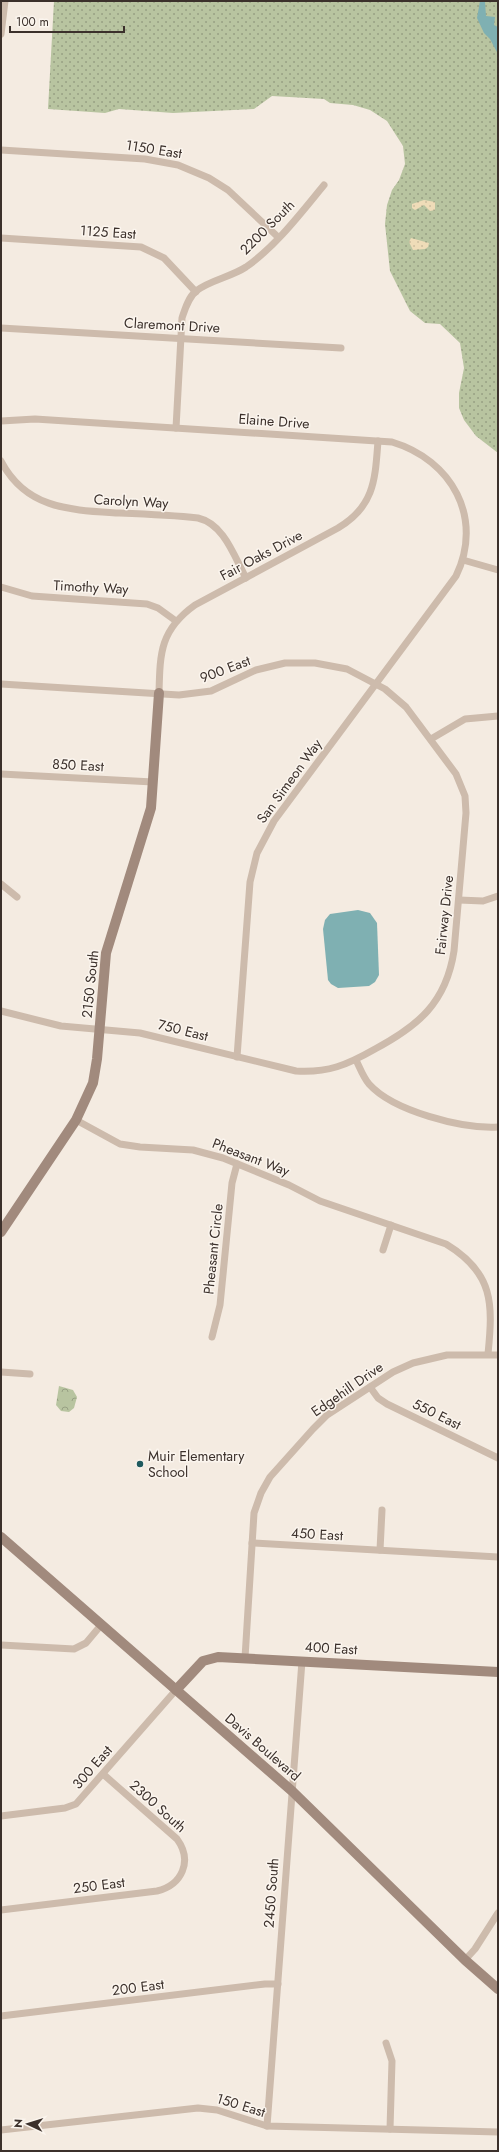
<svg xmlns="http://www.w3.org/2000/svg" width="499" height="2152" font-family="Jost,sans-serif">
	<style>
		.grass { fill: url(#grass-dots) }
		.forest { fill: url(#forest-crowns) }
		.sand { fill: url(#sand-dots) }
		.water { fill: #7fb0b2 }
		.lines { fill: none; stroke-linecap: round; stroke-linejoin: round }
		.street { stroke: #cdbbac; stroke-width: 7 }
		.secondary { stroke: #a18a7d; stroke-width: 10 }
		.poi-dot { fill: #1f5a5e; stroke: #fbf5ee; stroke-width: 1.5 }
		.labels { text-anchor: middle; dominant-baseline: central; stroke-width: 3; stroke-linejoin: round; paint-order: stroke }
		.street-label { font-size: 14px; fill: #3b302b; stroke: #fbf5ee }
		.poi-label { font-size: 14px; fill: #3b302b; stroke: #fbf5ee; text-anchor: start }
	</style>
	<defs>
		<pattern id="grass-dots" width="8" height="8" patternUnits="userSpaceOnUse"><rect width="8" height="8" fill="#b8c4a0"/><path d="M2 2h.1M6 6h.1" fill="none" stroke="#97a083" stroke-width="1.8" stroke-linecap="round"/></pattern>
		<pattern id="forest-crowns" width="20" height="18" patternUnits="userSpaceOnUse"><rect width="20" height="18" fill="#b8c4a0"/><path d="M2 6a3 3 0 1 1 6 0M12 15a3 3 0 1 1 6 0" fill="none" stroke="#97a083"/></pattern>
		<pattern id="sand-dots" width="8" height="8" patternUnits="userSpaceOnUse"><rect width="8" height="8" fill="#efdcb8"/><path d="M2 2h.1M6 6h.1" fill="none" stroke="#cebd9e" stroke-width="1.8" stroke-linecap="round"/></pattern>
	</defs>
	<rect width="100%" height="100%" fill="#f4ebe1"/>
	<path class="grass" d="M54,1H498V453L476,436L464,420L459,408V393L464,368L460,343L440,324L425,323L410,311L390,271L385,224L387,205L392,190L399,180L405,164L403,146L387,121L370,110L353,105L330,103L324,99L272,96L254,109L173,113L119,109L105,113L48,109Z"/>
	<path class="forest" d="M59,1386L73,1390L77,1397L74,1408L69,1412L61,1411L56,1405Z"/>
	<g class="sand">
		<path d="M424,200L435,202V210L430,211L424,205L415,210L412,208V204Z"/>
		<path d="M411,238L429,243L428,247L425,249L413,250L409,242Z"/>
	</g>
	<g class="water">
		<path d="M480,1L485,2L486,16L495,17L494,25L498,27V54L490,39L484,33L477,18Z"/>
		<path d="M358,910L370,913L377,923L379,975L375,982L369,986L338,988L331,984L328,980L323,929L325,920L330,914Z"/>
	</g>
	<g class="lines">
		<g class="street">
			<path d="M1,34L5,1"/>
			<path d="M1,150L145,159L178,165L209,178L228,190L278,237"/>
			<path d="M1,238L141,247L164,258L196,292"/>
			<path d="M1,328L341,348"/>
			<path d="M1,421L35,419L392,442C452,460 484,518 456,576L274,821L257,853L250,882L237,1057"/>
			<path d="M176,428L182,318C185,309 188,298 196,291C210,280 231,277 246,267C276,246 301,213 324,185"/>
			<path d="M1,461C26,509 70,510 118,513C144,514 171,515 198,518C224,524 234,556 246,578"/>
			<path d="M463,560L498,570"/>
			<path d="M1,587L32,596L147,604L158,608L176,621"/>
			<path d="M1,684L179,695L211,691L256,670L285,663H315L347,669L385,689L406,707L456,774L465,796L466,813L454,951C446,1003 418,1026 375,1049C347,1065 328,1073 296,1071L140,1033L61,1026L1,1011"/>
			<path d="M159,693C160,653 160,630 195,605L338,528C375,506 375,479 378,441"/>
			<path d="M431,739L465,719L498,716"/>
			<path d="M1,774L153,782"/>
			<path d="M1,884L17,897"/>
			<path d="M459,900L483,901L498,896"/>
			<path d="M356,1060C360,1068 363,1077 369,1084C393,1111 462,1129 498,1127"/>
			<path d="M76,1120L120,1144L140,1147L193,1150L223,1158L289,1185L320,1201L446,1244C494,1273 493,1304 488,1354"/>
			<path d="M383,1250L391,1225"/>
			<path d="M212,1337L220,1305L232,1183L237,1164"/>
			<path d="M1,1372L30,1374"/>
			<path d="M370,1387L378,1398L387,1404L498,1458"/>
			<path d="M252,1543L498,1557"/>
			<path d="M380,1550L382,1510"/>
			<path d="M1,1645L74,1649L86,1643L102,1624"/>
			<path d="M245,1658L254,1513L261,1493L270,1477L313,1429L327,1415L393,1372L413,1363L447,1355H498"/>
			<path d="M1,1816L65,1808L76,1804L176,1690"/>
			<path d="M1,1910L157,1891C182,1885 193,1861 177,1839L103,1774"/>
			<path d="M465,1960L475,1949L498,1913"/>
			<path d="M1,2016L265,1984H278"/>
			<path d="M386,2043L392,2061L390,2129"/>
			<path d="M267,2126L302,1661"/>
			<path d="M1,2130L198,2108L217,2110L267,2126L498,2132"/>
		</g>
		<g class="secondary">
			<path d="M1,1232L76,1120L93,1083L97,1059L106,953L151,808L159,693"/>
			<path d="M1,1537L292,1791L465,1960L498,1989"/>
			<path d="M176,1690L203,1661L218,1657L498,1672"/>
		</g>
	</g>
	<circle class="poi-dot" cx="140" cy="1464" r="4"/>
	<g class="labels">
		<g class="street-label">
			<text transform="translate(154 149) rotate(9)">1150 East</text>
			<text transform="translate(267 227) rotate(-45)">2200 South</text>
			<text transform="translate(108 232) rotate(4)">1125 East</text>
			<text transform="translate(172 325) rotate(3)">Claremont Drive</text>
			<text transform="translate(274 421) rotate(4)">Elaine Drive</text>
			<text transform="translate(131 501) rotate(3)">Carolyn Way</text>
			<text transform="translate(261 555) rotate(-28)">Fair Oaks Drive</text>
			<text transform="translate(91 587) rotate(3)">Timothy Way</text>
			<text transform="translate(225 669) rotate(-21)">900 East</text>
			<text transform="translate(78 765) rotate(3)">850 East</text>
			<text transform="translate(289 781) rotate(-54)">San Simeon Way</text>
			<text transform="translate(444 915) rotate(-84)">Fairway Drive</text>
			<text transform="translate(90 984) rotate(-84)">2150 South</text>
			<text transform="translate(183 1030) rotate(14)">750 East</text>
			<text transform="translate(251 1157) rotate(21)">Pheasant Way</text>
			<text transform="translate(213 1249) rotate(-84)">Pheasant Circle</text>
			<text transform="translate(347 1389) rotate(-35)">Edgehill Drive</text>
			<text transform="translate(437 1414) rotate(26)">550 East</text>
			<text transform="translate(317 1534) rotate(3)">450 East</text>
			<text transform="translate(331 1648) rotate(3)">400 East</text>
			<text transform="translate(263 1747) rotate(41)">Davis Boulevard</text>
			<text transform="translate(92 1767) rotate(-49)">300 East</text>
			<text transform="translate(158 1806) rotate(42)">2300 South</text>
			<text transform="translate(99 1885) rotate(-7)">250 East</text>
			<text transform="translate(271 1893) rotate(-86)">2450 South</text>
			<text transform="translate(138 1987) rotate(-7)">200 East</text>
			<text transform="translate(241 2105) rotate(17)">150 East</text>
		</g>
		<g class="poi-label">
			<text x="148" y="1456">Muir Elementary<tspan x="148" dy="16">School</tspan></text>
		</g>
	</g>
	<rect width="499" height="2152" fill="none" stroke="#3b302b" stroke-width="4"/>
	<g transform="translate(28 2124) rotate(274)" stroke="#fbf5ee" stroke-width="3" paint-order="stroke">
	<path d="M0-3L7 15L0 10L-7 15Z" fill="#3b302b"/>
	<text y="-6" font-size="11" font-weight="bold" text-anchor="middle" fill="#3b302b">N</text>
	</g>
	<path d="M10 26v6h114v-6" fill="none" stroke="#3b302b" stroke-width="2"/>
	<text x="16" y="26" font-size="12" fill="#3b302b" stroke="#fbf5ee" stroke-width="3" paint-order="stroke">100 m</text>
</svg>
